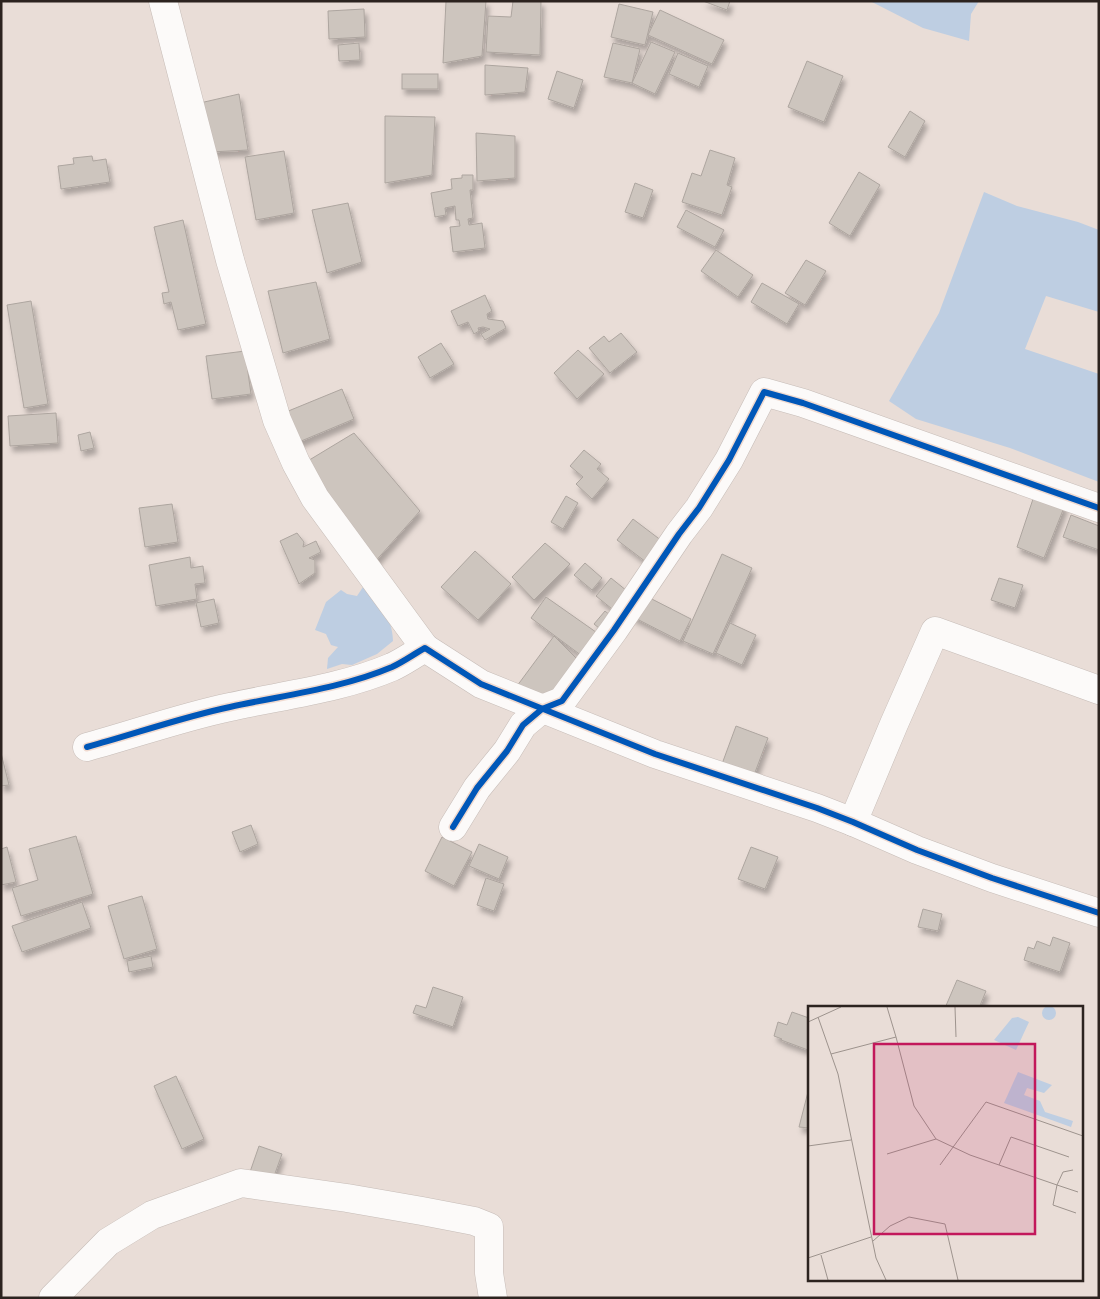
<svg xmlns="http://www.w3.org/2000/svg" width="1100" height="1299" font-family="Barlow,sans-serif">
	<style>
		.water { fill: #becee2 }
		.building { fill: #cdc5be; stroke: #ada59f; filter: url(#shadow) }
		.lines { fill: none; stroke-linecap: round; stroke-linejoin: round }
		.minor-casing { stroke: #c6bcb7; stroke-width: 29 }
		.minor { stroke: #fcfaf9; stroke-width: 28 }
		.cycleway-casing { stroke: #f1dacf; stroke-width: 9 }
		.cycleway { stroke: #0057b8; stroke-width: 6 }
		.inset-road { fill: none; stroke: #9d938d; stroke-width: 1 }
		.view { fill: #c2185b; fill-opacity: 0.15; stroke: #c2185b; stroke-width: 2.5 }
		.inset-edge { fill: none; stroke: #2c231f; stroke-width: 2.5 }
	</style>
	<defs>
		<filter id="shadow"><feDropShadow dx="3" dy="5.5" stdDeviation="2.5" flood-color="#0004"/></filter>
	</defs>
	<rect width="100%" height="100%" fill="#e9ddd7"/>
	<g class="water">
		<path d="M870,1H979L971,14L969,41L923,28Z"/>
		<path d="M984,192L1017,206L1078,222L1099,230V312L1046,296L1025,349L1099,374V482L1010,448L916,419L889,401L939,313Z"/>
		<path d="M363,587C366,589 371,591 374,593C385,604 393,627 393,641L377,654L352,665L342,664L327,669L328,658L338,647L331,645L326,634L315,630L326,602L341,590L347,594L357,596Z"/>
	</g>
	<g class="building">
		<path d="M446,1H486L482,56L443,63Z"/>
		<path d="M513,1H541L540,55L486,52L488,16L511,17Z"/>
		<path d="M703,1H730L727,10Z"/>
		<path d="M619,4L653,12L645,45L611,37Z"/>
		<path d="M364,9L365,37L329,39L328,11Z"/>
		<path d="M660,10L724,40L712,64L648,35Z"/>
		<path d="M651,42L675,52L655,94L632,83Z"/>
		<path d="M359,43L360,60L339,61L338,45Z"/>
		<path d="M613,43L640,49L632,83L604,77Z"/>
		<path d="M678,53L708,66L699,87L669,74Z"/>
		<path d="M807,61L843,76L824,122L788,107Z"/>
		<path d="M485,65L528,68L525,92L485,95Z"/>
		<path d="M557,71L583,80L574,108L548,99Z"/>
		<rect x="402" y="74" width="36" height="15"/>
		<path d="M239,94L248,150L211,152L200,103Z"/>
		<path d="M910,111L925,121L905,157L888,147Z"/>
		<path d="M385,116L435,117L432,175L385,183Z"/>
		<path d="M476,133L515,136V178L477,181Z"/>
		<path d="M710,150L735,158L727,185L732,187L722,215L682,202L692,173L701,176Z"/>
		<path d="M284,151L294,213L256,220L245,157Z"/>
		<path d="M92,156L93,161L106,159L110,182L61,189L58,166L74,164L73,158Z"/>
		<path d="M859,172L880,185L850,236L829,223Z"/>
		<path d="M462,175H473V190H470L473,218L468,219L469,225L482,223L485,248L453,252L450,227L460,226L459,220H456L455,206L445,208L446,215L435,217L431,193L452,189L451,179L462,178Z"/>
		<path d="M635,183L653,190L643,218L625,212Z"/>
		<path d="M348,203L362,262L327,273L312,210Z"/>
		<path d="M686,210L724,230L715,247L677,227Z"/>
		<path d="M183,220L206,324L178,330L171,302L164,304L162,293L169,292L154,227Z"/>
		<path d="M716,250L753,275L738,297L701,271Z"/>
		<path d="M806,260L826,271L805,305L785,293Z"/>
		<path d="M316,282L330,339L283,353L268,291Z"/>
		<path d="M762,283L799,304L787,324L751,302Z"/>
		<path d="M485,295L492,311L487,314L488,319L503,321L506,328L485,340L481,334L490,329L483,327L478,328L479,331L474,334L468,322L458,326L451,311Z"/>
		<path d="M31,301L48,404L24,408L7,305Z"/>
		<path d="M621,333L637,352L610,373L589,348L604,336L609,342Z"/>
		<path d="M441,343L454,364L430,378L418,357Z"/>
		<path d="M578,350L604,374L577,399L554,373Z"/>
		<path d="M245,351L251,394L212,399L206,356Z"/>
		<path d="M342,389L354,419L294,444L281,414Z"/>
		<path d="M56,413L58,443L10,446L8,416Z"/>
		<path d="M90,432L94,448L81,451L78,435Z"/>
		<path d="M354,433L420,511L373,564L306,462Z"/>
		<path d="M584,450L601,464L597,469L609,479L592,499L576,484L583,477L570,466Z"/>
		<path d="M566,496L578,503L563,529L551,522Z"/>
		<path d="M1034,496L1065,505L1044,558L1017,547Z"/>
		<path d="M172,504L178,542L145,547L139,508Z"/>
		<path d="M1071,515L1099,526V550L1063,537Z"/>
		<path d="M633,519L662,541L646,562L617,540Z"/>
		<path d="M297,533L304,542L303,547L316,541L321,552L309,558L315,560V573L299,584L280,541Z"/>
		<path d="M545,543L570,564L534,600L512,577Z"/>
		<path d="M475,551L511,584L478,620L441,587Z"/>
		<path d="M722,554L752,568L713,654L683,641Z"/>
		<path d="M190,557L191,568L203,566L205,583L195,584L197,599L156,606L149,565Z"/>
		<path d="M585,563L602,578L592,590L574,575Z"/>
		<path d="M611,578L632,595L617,613L596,596Z"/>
		<path d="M999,578L1023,585L1015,608L991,600Z"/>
		<path d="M642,594L691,619L680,641L631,616Z"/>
		<path d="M546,597L603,637L586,659L531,618Z"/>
		<path d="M214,599L219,623L201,627L196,603Z"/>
		<path d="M605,611L616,620L605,633L594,624Z"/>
		<path d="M730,623L756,635L742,665L716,653Z"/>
		<path d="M554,636L581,663L551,701L514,690Z"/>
		<path d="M736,726L768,738L754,775L722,764Z"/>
		<path d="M1,753L9,785L1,786Z"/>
		<path d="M251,825L258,844L240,852L232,832Z"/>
		<path d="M76,836L93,894L21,916L12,888L38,880L29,849Z"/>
		<path d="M442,837L472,852L454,886L425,871Z"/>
		<path d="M479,844L508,857L499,879L469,866Z"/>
		<path d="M7,847L16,882L1,885V849Z"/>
		<path d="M751,847L778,857L765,889L738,879Z"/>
		<path d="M486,878L504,884L494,911L477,905Z"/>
		<path d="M142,896L157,949L124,959L108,906Z"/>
		<path d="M82,902L91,928L22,952L12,926Z"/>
		<path d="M923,909L942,914L938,931L918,927Z"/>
		<path d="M1053,937L1070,943L1060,972L1024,960L1028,947L1034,949L1037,941L1050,946Z"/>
		<path d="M151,956L153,967L129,972L127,961Z"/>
		<path d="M957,980L986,991L979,1008H945Z"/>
		<path d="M433,987L463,997L453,1027L413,1013L416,1005L426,1008Z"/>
		<path d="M792,1012L809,1018L808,1050L781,1040L782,1039L774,1036L778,1022L787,1025Z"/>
		<path d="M176,1076L204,1139L182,1149L154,1086Z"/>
		<path d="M809,1088V1128L799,1127Z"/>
		<path d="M259,1146L282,1154L273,1179L250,1172Z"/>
	</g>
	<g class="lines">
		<g class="minor-casing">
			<g id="minor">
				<path d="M163,1L230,260L277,420L296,463L315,498L425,648"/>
				<path d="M87,747C135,734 182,717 230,707C284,695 340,689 392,667C403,662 414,654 425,648L481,684L655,754L817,808L853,822L917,850L992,878L1099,913"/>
				<path d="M853,822L894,724L935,631L1099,690"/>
				<path d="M453,827L477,788L507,751L523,725L542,709L562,701L614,630L679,534L699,508L729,460L764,392L803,403L1099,508"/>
				<path d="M53,1298L108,1242L152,1215L241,1183L347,1198L422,1211L474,1221L489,1227V1273L493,1298"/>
			</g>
		</g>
		<use href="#minor" class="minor"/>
		<g class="cycleway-casing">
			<g id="cycleway">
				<path d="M87,747C135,734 182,717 230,707C284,695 340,689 392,667C403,662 414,654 425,648L481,684L655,754L817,808L853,822L917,850L992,878L1099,913"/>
				<path d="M453,827L477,788L507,751L523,725L542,709L562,701L614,630L679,534L699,508L729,460L764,392L803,403L1099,508"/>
			</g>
		</g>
		<use href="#cycleway" class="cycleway"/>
	</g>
	<g transform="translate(808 1006)">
		<rect width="275" height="275" fill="#e9ddd7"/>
		<path d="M234 7a7 7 0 1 1 14 0a7 7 0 1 1-14 0ZM210,11L221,16L208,44L186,34L204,12ZM210,66L244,79L236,87L219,82L216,89L232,95L237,106L265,115L263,121L196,97Z" fill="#becee2"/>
		<path class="inset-road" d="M147,1L148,31M10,11L30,68L68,252L78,274M0,16L33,1M88,31L106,100L128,133M23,48L88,31L79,1M0,140L43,134M79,148L128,133L162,149L249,179L245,199L268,207M132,159L178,96L275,130M191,159L203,131L261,151M265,164L255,166L249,179L270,186M65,235L82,220L101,211L137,218L150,274M13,249L20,274M0,252L63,231"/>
		<path class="view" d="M66,38H227V228H66Z"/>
		<rect width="275" height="275" class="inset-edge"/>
	</g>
	<rect width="1100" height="1299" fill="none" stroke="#2c231f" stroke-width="5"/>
</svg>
